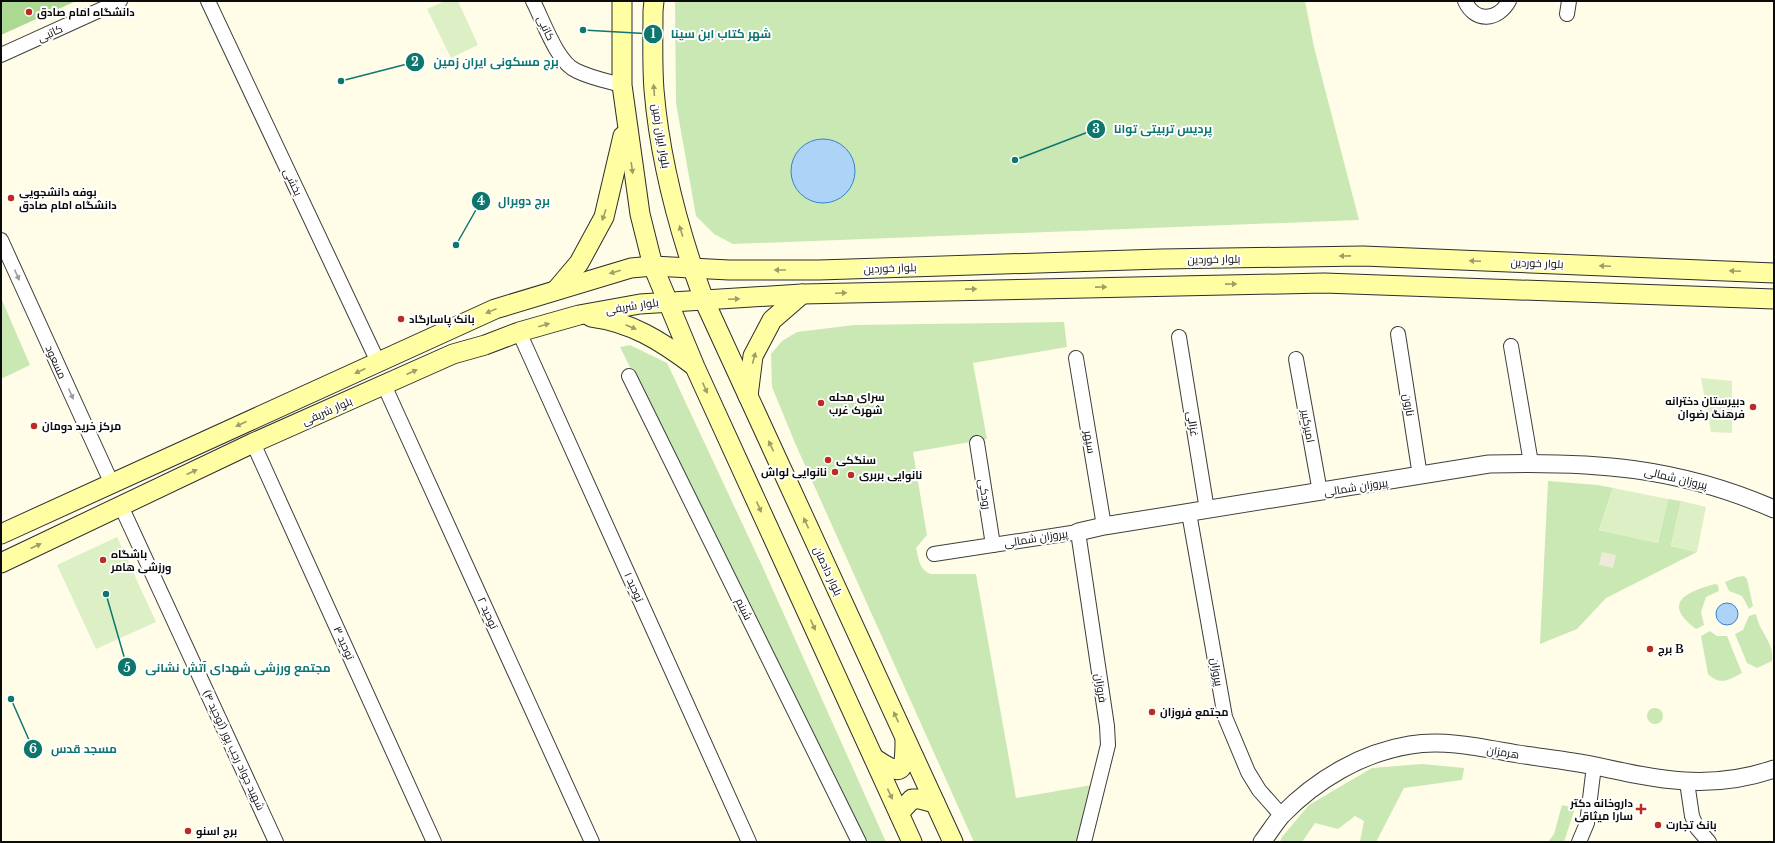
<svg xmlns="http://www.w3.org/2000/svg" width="1775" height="843" font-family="'Libre Baskerville',Cairo,serif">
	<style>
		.green { fill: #cae8b3 }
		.forest { fill: #abd992 }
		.pitch { fill: #ddf0c5 }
		.plaza { fill: #edead9 }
		.water { fill: #add4f6; stroke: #3482ce }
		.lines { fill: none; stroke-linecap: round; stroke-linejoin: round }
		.minor-casing { stroke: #3e3e3e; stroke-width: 16 }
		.tertiary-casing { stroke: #3e3e3e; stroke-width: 19 }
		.secondary-casing { stroke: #2d2d2d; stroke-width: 21 }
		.minor { stroke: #fff; stroke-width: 14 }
		.tertiary { stroke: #fff; stroke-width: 17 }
		.secondary { stroke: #fffea3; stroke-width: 19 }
		.oneway { fill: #9d9d66 }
		.oneway2 { fill: #9d9d9d }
		.poi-dot { fill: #bb2a23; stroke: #fff; stroke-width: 1.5 }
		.labels { text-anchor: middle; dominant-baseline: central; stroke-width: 4; stroke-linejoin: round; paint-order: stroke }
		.poi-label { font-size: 11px; font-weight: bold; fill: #0b0b0b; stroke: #fff; text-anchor: start }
		.street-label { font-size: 11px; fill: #0b0b0b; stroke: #fff }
		.leader { fill: none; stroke: #0f766e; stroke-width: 1.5 }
		.callout-dot { fill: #0f766e; stroke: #fff; stroke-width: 1.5 }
		.mark-label { font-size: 12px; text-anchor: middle; font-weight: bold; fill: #fff }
		.callout-label { font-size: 12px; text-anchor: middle; font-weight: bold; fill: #0f766e; stroke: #fff; stroke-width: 4; stroke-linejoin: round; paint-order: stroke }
	</style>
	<rect width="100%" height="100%" fill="#fffde8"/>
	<g class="green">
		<path d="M675,1H1305L1314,47L1359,220L733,244L714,234L696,216L676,103Z"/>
		<path d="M1,298L30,365L1,379Z"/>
		<path d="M1064,322L1067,347L973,363L987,439L913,452L927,535L916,548C919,559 919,570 931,574H976L1016,798L1092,785L1077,842H974L795,443L772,387L771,354L782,341L797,332L854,325Z"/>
		<path d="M630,345L667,363L677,384L764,570L886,842H866L620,347Z"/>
		<path d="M1548,481L1598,485L1613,488L1599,530L1658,543L1668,499L1681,501L1671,546L1697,552L1606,598L1577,629L1540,644Z"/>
		<path d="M1744,576L1747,579L1753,606L1749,609L1742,596L1729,591L1725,582L1737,577Z"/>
		<path d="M1715,584L1718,585L1719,591L1706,597L1701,612L1704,625L1696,629C1661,602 1687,592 1715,584Z"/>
		<path d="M1756,614C1759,632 1775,643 1772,661L1757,668L1747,663L1735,634L1743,630L1749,616Z"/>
		<path d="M1710,631L1717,636H1727L1742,673C1729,680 1720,686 1708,674L1701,636Z"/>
		<circle cx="1655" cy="716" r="8"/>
		<path d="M1422,764L1464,768L1462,780L1404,788L1376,842H1360L1364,821L1355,816L1338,829L1315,823L1302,842H1280L1282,837L1309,805L1372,768Z"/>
		<path d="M1562,805L1575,808L1564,842H1548L1554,834Z"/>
	</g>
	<path class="forest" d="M1,1H76L1,35Z"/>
	<g class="pitch">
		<path d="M445,1H458L478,45L451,58L427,9Z"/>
		<path d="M1701,378L1732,381V433L1711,432Z"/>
		<path d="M1613,488L1668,499L1658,543L1599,530Z"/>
		<path d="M1681,501L1706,507L1697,552L1671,546Z"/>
		<path d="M117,537L156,622L96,649L57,565Z"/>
	</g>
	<path class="plaza" d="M1602,552L1616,555L1613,568L1599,565Z"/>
	<g class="water">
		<circle cx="823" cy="171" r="32"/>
		<circle cx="1727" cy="614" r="11"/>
	</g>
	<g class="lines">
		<g class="minor-casing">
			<g id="minor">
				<path d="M208,1L378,362"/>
				<path d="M533,1C543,20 557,63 577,71C591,78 607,81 622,85"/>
				<path d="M1465,1C1475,23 1498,21 1509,1"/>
				<path d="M1567,14L1569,1"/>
				<path d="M1,55L120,1"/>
				<path d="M1,240L112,484"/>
				<path d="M519,332L749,842"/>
				<path d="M1398,334L1420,476"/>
				<path d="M1179,337L1207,510"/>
				<path d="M1511,346L1531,463"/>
				<path d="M1076,358L1104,526"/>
				<path d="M1296,359L1320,492"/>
				<path d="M629,376L859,842"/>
				<path d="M384,385L592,842"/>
				<path d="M253,443L434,842"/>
				<path d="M977,443L993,545"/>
				<path d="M121,506L276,842"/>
				<path d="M1189,513L1225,717L1248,772L1259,790L1282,816"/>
				<path d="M934,554L1078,532L1107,726L1108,745L1084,842"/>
				<path d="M1687,782L1692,816L1697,828L1709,842"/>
				<path d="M1579,842L1587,823L1594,766"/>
			</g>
		</g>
		<g class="tertiary-casing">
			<g id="tertiary">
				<path d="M1078,532L1104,526L1489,464C1593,461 1678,467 1774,509"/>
				<path d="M1262,842C1269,833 1275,823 1282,815C1316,780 1361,753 1410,745C1445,739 1483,748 1518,754C1544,758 1570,761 1596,766C1659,780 1710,791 1774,769"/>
			</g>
		</g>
		<g class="secondary-casing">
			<g id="secondary">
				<path d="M622,1V85L640,214L653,266L695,367L912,842"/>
				<path d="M654,1L653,11C653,37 652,64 654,90C660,162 679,232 704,300L953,842"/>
				<path d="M557,289L579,263L604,217L623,136"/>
				<path d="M591,317C631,322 661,341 693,365"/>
				<path d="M748,396L753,356L762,339L772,320L802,294"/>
				<path d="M1,534L495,309L631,268L653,266L729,270H819L1161,259L1363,256L1774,273"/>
				<path d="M1,563L253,443L453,354L485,345L519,332L579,315L640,304L802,294L1324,283L1774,299"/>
				<path d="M874,758C902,777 905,774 905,740"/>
				<path d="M899,813L912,799H920L935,803"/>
			</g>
		</g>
		<use href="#minor" class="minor"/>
		<use href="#tertiary" class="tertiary"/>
		<use href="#secondary" class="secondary"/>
	</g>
	<defs><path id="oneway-solid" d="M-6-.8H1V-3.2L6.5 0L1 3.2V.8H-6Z"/></defs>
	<g class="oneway">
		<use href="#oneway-solid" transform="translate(654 90) rotate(-94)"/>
		<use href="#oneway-solid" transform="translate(632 168) rotate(82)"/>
		<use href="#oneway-solid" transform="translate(604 215) rotate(109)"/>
		<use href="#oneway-solid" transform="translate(681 231) rotate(-107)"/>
		<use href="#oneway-solid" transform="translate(1345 256) rotate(179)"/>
		<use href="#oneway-solid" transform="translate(1475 261) rotate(-178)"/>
		<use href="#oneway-solid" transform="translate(1605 266) rotate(-178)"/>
		<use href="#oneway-solid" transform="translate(780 270) rotate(180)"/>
		<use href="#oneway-solid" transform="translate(1735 271) rotate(-178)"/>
		<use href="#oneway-solid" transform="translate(615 272) rotate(164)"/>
		<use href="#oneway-solid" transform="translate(1231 284) rotate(-1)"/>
		<use href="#oneway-solid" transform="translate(1101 287) rotate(-1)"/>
		<use href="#oneway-solid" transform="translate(971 289) rotate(-1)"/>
		<use href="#oneway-solid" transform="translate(841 293) rotate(-2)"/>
		<use href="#oneway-solid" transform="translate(734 299) rotate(-3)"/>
		<use href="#oneway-solid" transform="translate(491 311) rotate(158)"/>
		<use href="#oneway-solid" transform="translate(544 325) rotate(-16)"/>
		<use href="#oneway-solid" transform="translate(631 327) rotate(23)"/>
		<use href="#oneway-solid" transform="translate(754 358) rotate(-75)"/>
		<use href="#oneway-solid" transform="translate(360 371) rotate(156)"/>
		<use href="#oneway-solid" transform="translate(412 372) rotate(-24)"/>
		<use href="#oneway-solid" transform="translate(705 388) rotate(66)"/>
		<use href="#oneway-solid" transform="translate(241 424) rotate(156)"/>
		<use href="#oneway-solid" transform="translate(771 446) rotate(-115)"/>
		<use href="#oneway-solid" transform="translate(192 472) rotate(-25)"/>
		<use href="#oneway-solid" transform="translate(759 507) rotate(66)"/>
		<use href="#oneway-solid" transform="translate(806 523) rotate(-115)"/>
		<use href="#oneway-solid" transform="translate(36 546) rotate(-25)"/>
		<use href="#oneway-solid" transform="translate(813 625) rotate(66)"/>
		<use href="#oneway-solid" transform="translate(896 717) rotate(-115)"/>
		<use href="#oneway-solid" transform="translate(890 794) rotate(65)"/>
	</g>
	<g class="oneway2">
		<use href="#oneway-solid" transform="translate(17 275) rotate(66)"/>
		<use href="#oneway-solid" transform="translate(71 394) rotate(66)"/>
	</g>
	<g class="poi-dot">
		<circle cx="29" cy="12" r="4"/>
		<circle cx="11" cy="198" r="4"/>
		<circle cx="401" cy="319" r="4"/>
		<circle cx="821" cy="403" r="4"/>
		<circle cx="1753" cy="407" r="4"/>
		<circle cx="34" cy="426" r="4"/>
		<circle cx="828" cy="460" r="4"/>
		<circle cx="835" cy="472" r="4"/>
		<circle cx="851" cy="475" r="4"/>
		<circle cx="103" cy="560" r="4"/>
		<circle cx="1650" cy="649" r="4"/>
		<circle cx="1152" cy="712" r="4"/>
		<path d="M1639 803h4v4h4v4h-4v4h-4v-4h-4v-4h4z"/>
		<circle cx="1658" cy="825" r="4"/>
		<circle cx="188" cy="831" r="4"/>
	</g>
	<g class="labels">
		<g class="poi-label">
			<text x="37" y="12">دانشگاه امام صادق</text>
			<text x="19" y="192">بوفه دانشجویی<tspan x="19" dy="13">دانشگاه امام صادق</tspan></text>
			<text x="409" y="319">بانک پاسارگاد</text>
			<text x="829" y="397">سرای محله<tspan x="829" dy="13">شهرک غرب</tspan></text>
			<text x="1745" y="401" text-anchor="end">دبیرستان دخترانه<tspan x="1745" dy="13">فرهنگ رضوان</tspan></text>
			<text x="42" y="426">مرکز خرید دومان</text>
			<text x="836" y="460">سنگکی</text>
			<text x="827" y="472" text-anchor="end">نانوایی لواش</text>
			<text x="859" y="475">نانوایی بربری</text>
			<text x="111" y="554">باشگاه<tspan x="111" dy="13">ورزشی هامر</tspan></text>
			<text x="1658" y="649">برج B</text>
			<text x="1160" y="712">مجتمع فروزان</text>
			<text x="1633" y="803" text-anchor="end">داروخانه دکتر<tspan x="1633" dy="13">سارا میثاقی</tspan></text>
			<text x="1666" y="825">بانک تجارت</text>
			<text x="196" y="831">برج اسنو</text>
		</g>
		<g class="street-label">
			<text transform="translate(546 28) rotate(64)">کاتبی</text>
			<text transform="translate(50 33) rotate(-24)">کاتبی</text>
			<text transform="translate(661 136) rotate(81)">بلوار ایران زمین</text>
			<text transform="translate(293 182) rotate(65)">بخشی</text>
			<text transform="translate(1214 259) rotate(-1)">بلوار خوردین</text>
			<text transform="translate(1537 263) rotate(2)">بلوار خوردین</text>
			<text transform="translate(890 268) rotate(-2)">بلوار خوردین</text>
			<text transform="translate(632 306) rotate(-9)">بلوار شریفی</text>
			<text transform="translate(56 362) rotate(66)">مسعود</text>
			<text transform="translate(1409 405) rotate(81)">نارون</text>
			<text transform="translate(327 411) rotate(-24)">بلوار شریفی</text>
			<text transform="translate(1193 424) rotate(81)">غزالی</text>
			<text transform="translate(1308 426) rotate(80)">امیرکبیر</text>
			<text transform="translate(1090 442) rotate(81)">سپهر</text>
			<text transform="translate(1676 478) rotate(13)">پیروزان شمالی</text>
			<text transform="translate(1356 487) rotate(-9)">پیروزان شمالی</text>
			<text transform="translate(985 494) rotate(81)">رودکی</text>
			<text transform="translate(1036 538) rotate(-9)">پیروزان شمالی</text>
			<text transform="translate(828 571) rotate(65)">بلوار دادمان</text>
			<text transform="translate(634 587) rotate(66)">توحید ۱</text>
			<text transform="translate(744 609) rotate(64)">شبنم</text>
			<text transform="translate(488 613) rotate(66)">توحید ۲</text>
			<text transform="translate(344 643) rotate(66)">توحید ۳</text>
			<text transform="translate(1217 672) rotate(81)">پیروزان</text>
			<text transform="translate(1101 688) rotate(81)">فروزان</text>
			<text transform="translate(234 750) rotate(65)">شهید جواد رجب پور (توحید ۴)</text>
			<text transform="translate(1503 752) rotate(9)">هرمزان</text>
		</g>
	</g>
	<path class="leader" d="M583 30L653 34M341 81L415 62M1015 160L1096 129M456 245L481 201M106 594L127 667M11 699L33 749"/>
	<g class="callout-dot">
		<circle cx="583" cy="30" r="4"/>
		<circle cx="341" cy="81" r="4"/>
		<circle cx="1015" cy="160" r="4"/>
		<circle cx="456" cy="245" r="4"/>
		<circle cx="106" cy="594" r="4"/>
		<circle cx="11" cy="699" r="4"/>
		<circle cx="653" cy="34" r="10"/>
		<circle cx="415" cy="62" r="10"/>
		<circle cx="1096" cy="129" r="10"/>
		<circle cx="481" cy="201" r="10"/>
		<circle cx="127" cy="667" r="10"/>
		<circle cx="33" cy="749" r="10"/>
	</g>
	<g class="mark-label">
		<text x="653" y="38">1</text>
		<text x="415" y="66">2</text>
		<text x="1096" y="133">3</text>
		<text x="481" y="205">4</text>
		<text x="127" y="672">5</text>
		<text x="33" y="753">6</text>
	</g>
	<g class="callout-label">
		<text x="721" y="38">شهر کتاب ابن سینا</text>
		<text x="496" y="66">برج مسکونی ایران زمین</text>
		<text x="1163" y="133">پردیس تربیتی توانا</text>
		<text x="524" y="205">برج دوبرال</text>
		<text x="238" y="672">مجتمع ورزشی شهدای آتش نشانی</text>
		<text x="84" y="753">مسجد قدس</text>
	</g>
	<rect width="1775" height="843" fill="none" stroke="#0b0b0b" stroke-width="4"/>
</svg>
